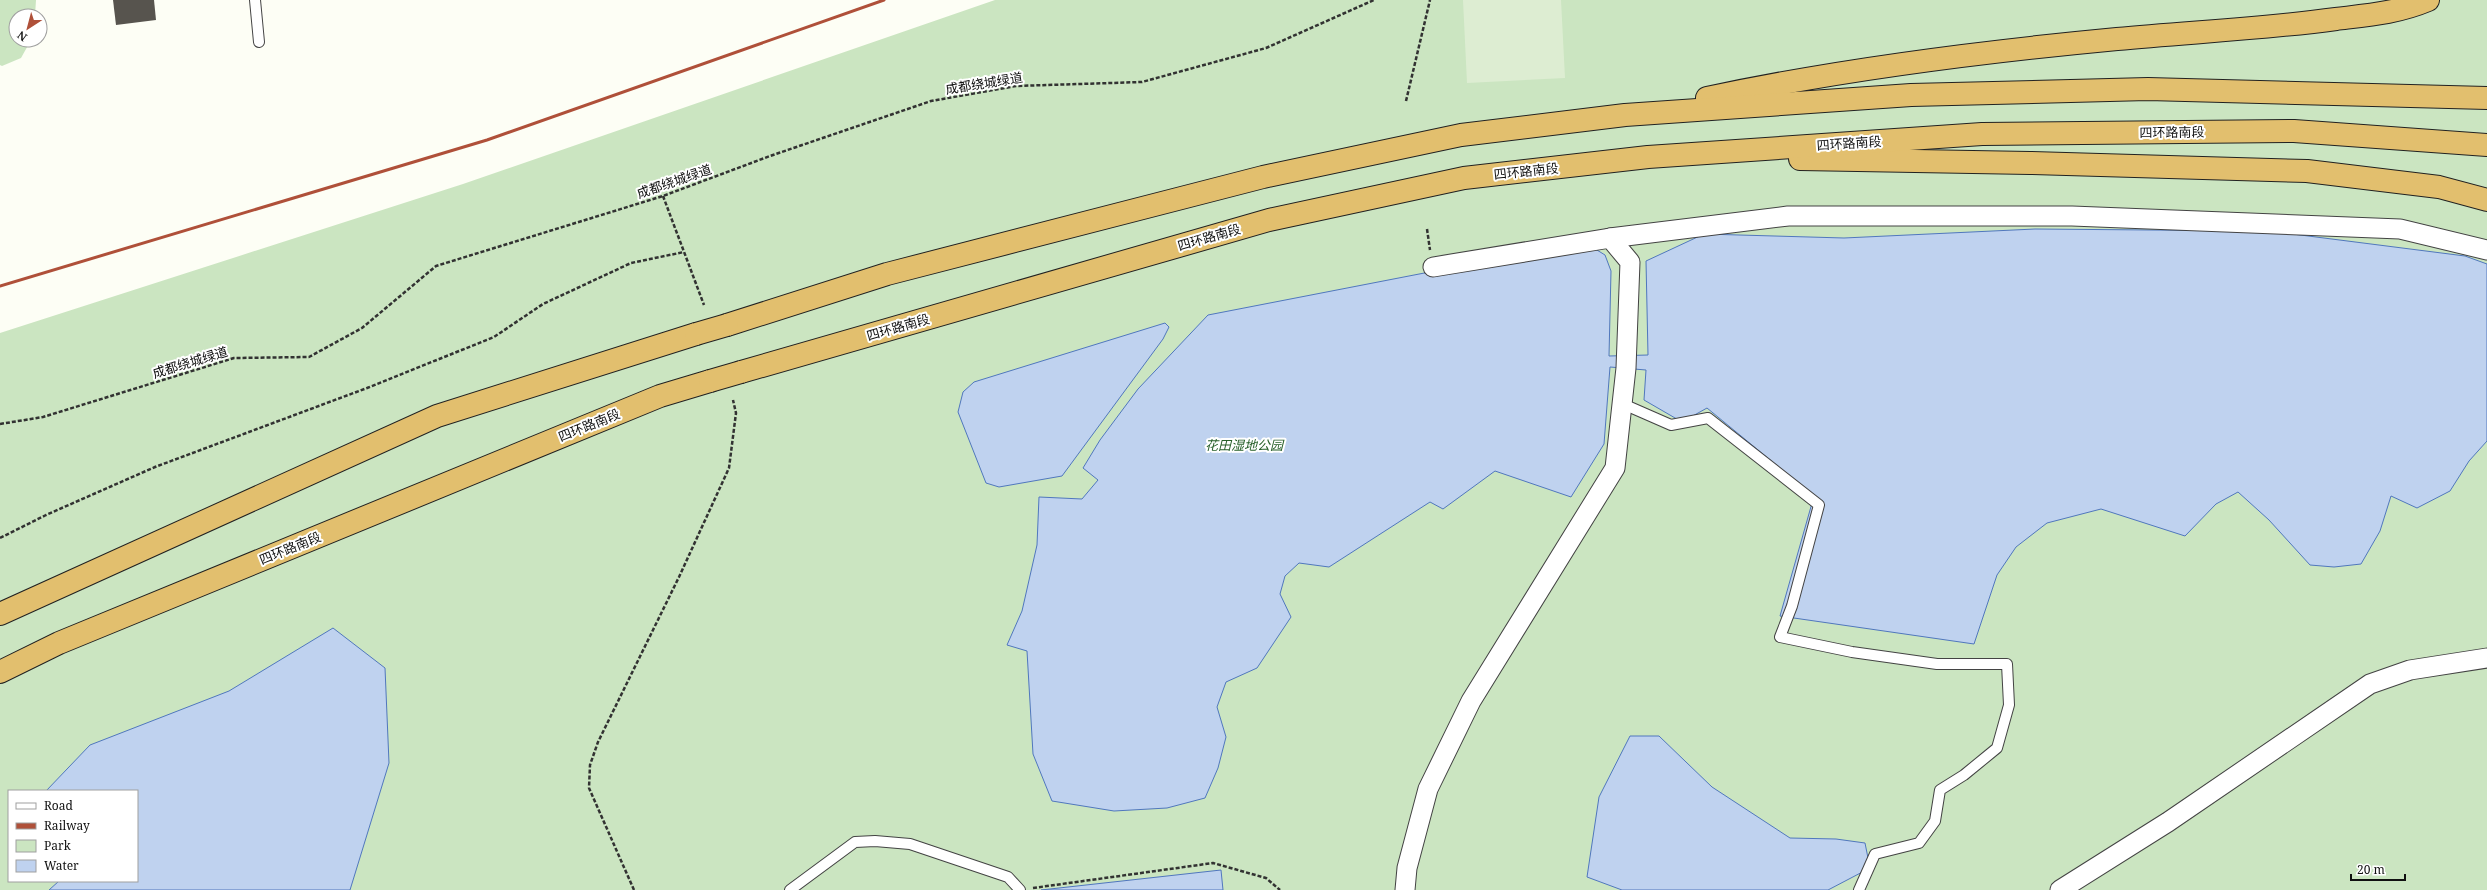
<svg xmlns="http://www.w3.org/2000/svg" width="2487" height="890" font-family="'Noto Serif','Noto Sans SC',serif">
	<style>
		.green { fill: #cbe5c1; fill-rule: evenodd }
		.pitch { fill: #ddedd2 }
		.water { fill: #bfd2ef; stroke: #5077bd }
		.building { fill: #57544e }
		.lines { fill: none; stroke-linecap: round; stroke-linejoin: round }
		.service-casing { stroke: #434343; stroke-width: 12 }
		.minor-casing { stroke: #434343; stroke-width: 21 }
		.motorway-casing { stroke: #212121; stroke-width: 24 }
		.path { stroke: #323232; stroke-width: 2.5; stroke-dasharray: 4 2; stroke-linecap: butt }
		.service { stroke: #fff; stroke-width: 10 }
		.minor { stroke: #fff; stroke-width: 19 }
		.motorway { stroke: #e2bf6e; stroke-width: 22 }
		.rail { stroke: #af5039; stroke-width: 3 }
		.motorway-bridge-casing { stroke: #212121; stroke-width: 24; stroke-linecap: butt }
		.motorway-bridge { stroke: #e2bf6e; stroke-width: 22 }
		.labels { text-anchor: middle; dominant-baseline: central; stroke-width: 4; stroke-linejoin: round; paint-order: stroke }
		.street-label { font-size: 13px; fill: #101010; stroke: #fff }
		.park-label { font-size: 13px; font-style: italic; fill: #28602a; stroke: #fff }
	</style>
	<rect width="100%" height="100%" fill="#fdfef5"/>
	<g class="green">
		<path d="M0,0H36L35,16H16V40H31L21,58L2,66L0,65Z"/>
		<path d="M995,0H2487V890H0V333L463,184ZM9,791H137V881H9Z"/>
	</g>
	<path class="pitch" d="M1463,0H1561L1565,78L1467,83Z"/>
	<g class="water">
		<path d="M2035,229L2269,231L2465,256L2487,264V441L2469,461L2450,491L2417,508L2391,496L2380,531L2361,564L2334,567L2310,565L2269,520L2238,492L2216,504L2185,536L2101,509L2047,523L2016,547L1997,575L1974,644L1780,616L1814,496L1707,408L1682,422L1644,400L1646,370L1610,367L1604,444L1571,497L1495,471L1443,509L1430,502L1329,567L1299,563L1285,576L1280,594L1291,617L1257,668L1226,682L1217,707L1226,737L1218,768L1205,798L1167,808L1114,811L1052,801L1033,754L1027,651L1007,645L1022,611L1037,545L1039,497L1082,499L1098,480L1083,468L1100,440L1138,389L1208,315L1584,242L1605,255L1611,271L1609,356L1648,355L1646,261L1704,234L1844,238Z"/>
		<path d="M1165,323L1169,327L1163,339L1062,476L999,487L986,483L958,412L963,392L974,382Z"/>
		<path d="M333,628L385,668L389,763L350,890H49L59,881H137V791H46L90,745L229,691Z"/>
		<path d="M1630,736H1659L1712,787L1790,838L1836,839L1865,843L1870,868L1828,890H1622L1587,877L1599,797Z"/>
		<path d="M1221,870L1223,890H1041Z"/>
	</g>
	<path class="building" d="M113,0H154L156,20L116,25Z"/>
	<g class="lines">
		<g class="service-casing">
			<g id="service">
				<path d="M255,0L259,42"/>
				<path d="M1623,404L1671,425L1708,418L1819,505L1792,606L1780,637L1852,652L1937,664H2007L2009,705L1997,748L1964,775L1940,790L1935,821L1919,843L1875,854L1859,890"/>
				<path d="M790,890L855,842L875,841L910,844L1008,877L1020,890"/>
			</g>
		</g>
		<g class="minor-casing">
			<g id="minor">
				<path d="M1610,238L1788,216H2072L2400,229L2487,250"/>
				<path d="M1405,890L1407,868L1428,789L1471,701L1615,468L1626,368L1630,262L1610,238L1433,267"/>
				<path d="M2060,890L2168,822L2370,684L2410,670L2487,658"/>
			</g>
		</g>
		<g class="motorway-casing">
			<g id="motorway">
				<path d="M1707,98C1842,69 1979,52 2117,39C2190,32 2263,29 2336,19C2369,15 2397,13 2428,0"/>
				<path d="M1800,159L2030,163L2307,171L2439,187L2487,200"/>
				<path d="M727,325L887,274L1263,177L1461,135L1625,115L1911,95L2148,89L2487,98"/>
				<path d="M741,372L1269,220L1464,178L1648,157L1982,134L2294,131L2487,145"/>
				<path d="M0,614L437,416L696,334"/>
				<path d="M0,672L59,643L660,396L710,381"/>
			</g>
		</g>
		<g class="path">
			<path d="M1406,101L1430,0"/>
			<path d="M663,196L704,305"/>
			<path d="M1427,229L1430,250"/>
			<path d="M0,424L43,417L234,358L309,357L362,328L436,266L663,196L770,156L931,101L1016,86L1142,82L1266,48L1374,0"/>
			<path d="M0,538L46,515L155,467L367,388L494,337L543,304L631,263L684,252"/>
			<path d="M1033,888L1213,863L1266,878L1280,890"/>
			<path d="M634,890L589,788L590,765L598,742L679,577L729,468L736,413L733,400"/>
		</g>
		<use href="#service" class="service"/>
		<use href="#minor" class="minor"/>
		<use href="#motorway" class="motorway"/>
		<path class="rail" d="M0,286L487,140L884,0"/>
		<g class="motorway-bridge-casing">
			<g id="motorway-bridge">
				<path d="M696,334L727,325"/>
				<path d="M710,381L741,372"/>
			</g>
		</g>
		<use href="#motorway-bridge" class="motorway-bridge"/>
	</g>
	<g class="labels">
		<g class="street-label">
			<text transform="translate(984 83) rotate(-9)">成都绕城绿道</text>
			<text transform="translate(2172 132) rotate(-1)">四环路南段</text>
			<text transform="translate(1849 143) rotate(-4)">四环路南段</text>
			<text transform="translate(1526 171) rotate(-6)">四环路南段</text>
			<text transform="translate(674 181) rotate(-19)">成都绕城绿道</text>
			<text transform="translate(1209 237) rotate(-16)">四环路南段</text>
			<text transform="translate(898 327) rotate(-16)">四环路南段</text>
			<text transform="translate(190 362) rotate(-17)">成都绕城绿道</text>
			<text transform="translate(589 425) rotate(-22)">四环路南段</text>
			<text transform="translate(290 548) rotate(-22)">四环路南段</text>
		</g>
		<g class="park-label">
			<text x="1244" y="445">花田湿地公园</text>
		</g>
	</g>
	<rect x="8" y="790" width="130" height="92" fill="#ffffff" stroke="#9f9f9f"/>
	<rect x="16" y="803" width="20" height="6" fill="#ffffff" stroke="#9f9f9f"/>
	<text x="44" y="810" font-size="12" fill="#101010">Road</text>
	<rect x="16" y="823" width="20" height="6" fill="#af5039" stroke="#9f9f9f"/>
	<text x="44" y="830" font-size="12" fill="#101010">Railway</text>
	<rect x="16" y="840" width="20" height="12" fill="#cbe5c1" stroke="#9f9f9f"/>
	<text x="44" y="850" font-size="12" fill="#101010">Park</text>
	<rect x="16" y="860" width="20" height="12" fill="#bfd2ef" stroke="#9f9f9f"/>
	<text x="44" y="870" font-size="12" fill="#101010">Water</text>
	<g transform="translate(28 28) rotate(216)"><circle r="19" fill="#ffffff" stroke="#9f9f9f"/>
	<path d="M0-3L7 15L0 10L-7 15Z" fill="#af5039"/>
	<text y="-6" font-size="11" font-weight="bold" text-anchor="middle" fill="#101010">N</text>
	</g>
	<path d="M2351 874v6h54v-6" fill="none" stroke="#101010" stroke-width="2"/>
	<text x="2357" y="874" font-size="12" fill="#101010" stroke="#ffffff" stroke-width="3" paint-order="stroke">20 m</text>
</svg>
